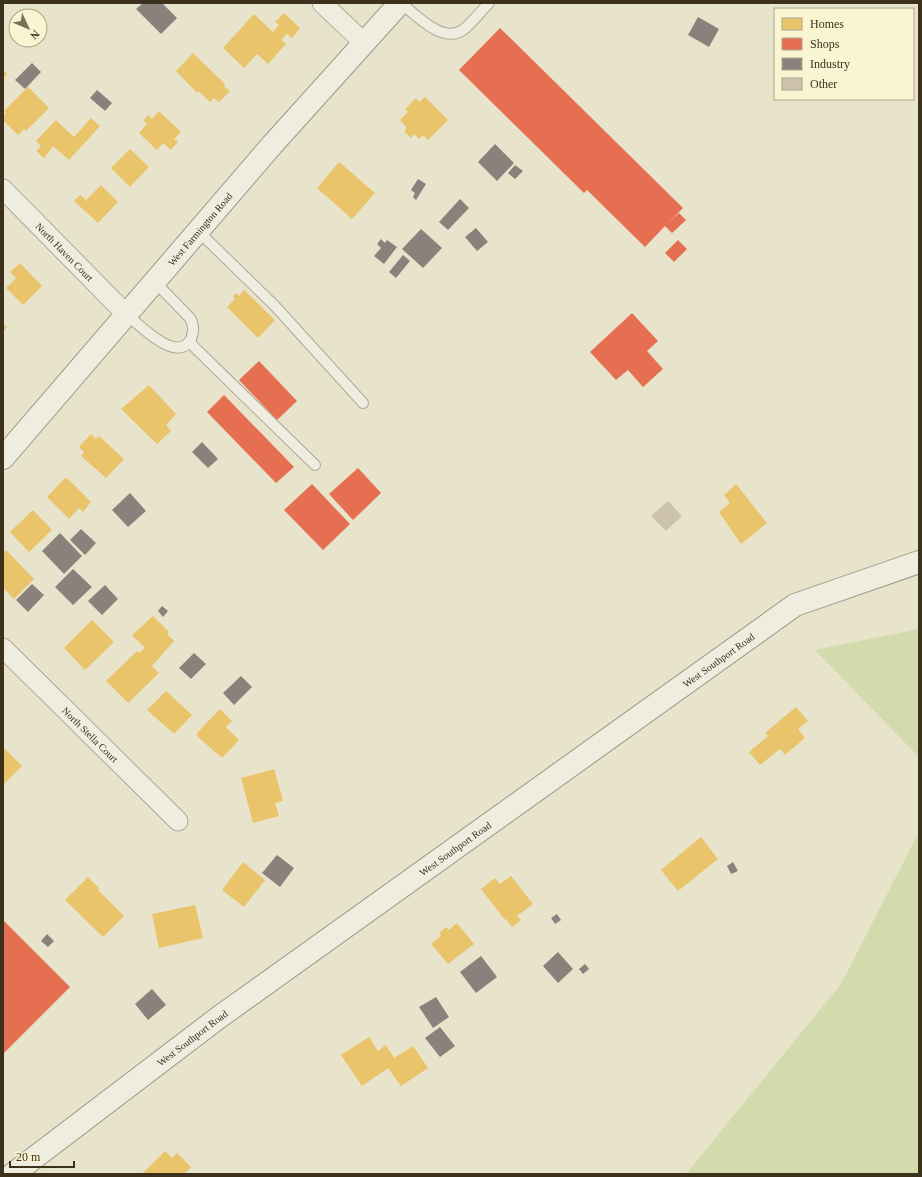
<svg xmlns="http://www.w3.org/2000/svg" width="922" height="1177" font-family="'Times New Roman',serif">
	<style>
		.green { fill: #d3dbad }
		.homes { fill: #e9c46a }
		.shops { fill: #e76f51 }
		.industry { fill: #8a817c }
		.building { fill: #ccc2ad }
		.lines { fill: none; stroke-linecap: round; stroke-linejoin: round }
		.lane-casing { stroke: #ada896; stroke-width: 12 }
		.street-casing { stroke: #ada896; stroke-width: 21 }
		.secondary-casing { stroke: #9d9785; stroke-width: 24 }
		.lane { stroke: #efece0; stroke-width: 10 }
		.street { stroke: #efece0; stroke-width: 19 }
		.secondary { stroke: #efece0; stroke-width: 22 }
		.labels { text-anchor: middle; dominant-baseline: central; stroke-width: 4; stroke-linejoin: round; paint-order: stroke }
		.street-label { font-size: 10px; fill: #3d311c; stroke: #f9f4d2 }
	</style>
	<rect width="100%" height="100%" fill="#e8e4cc"/>
	<g class="green">
		<path d="M919,629V757L815,650Z"/>
		<path d="M919,832V1174H686L841,984Z"/>
	</g>
	<g class="homes">
		<path d="M284,13L300,28L292,38L287,34L281,40L286,44L268,64L257,54L244,68L223,48L254,14L273,32L279,25L275,22Z"/>
		<path d="M193,53L225,84L224,86L230,91L219,102L214,98L210,102L198,91L197,93L176,71Z"/>
		<path d="M3,70L7,74L3,79Z"/>
		<path d="M28,87L49,108L26,131L24,129L18,135L3,120V116L6,113L4,111Z"/>
		<path d="M425,97L448,120L428,140L423,135L419,139L414,134L411,138L404,131L407,128L400,120L408,112L405,109L416,98L419,102Z"/>
		<path d="M159,111L181,132L174,139L178,142L171,150L163,143L157,150L139,133L147,124L143,121L148,115L152,119Z"/>
		<path d="M91,118L100,126L69,160L53,146L44,158L36,151L41,146L36,141L56,120L74,137Z"/>
		<path d="M130,149L149,167L130,187L111,168Z"/>
		<path d="M339,162L375,193L352,219L317,188Z"/>
		<path d="M101,185L118,202L98,223L74,201L80,195L86,200Z"/>
		<path d="M20,263L42,286L23,305L6,288L16,278L10,272Z"/>
		<path d="M244,290L275,320L258,338L227,307L235,299L233,297L236,293L239,296Z"/>
		<path d="M3,324L7,327L3,332Z"/>
		<path d="M149,385L176,414L166,425L171,431L157,444L121,409Z"/>
		<path d="M91,434L96,439L99,436L124,459L106,478L81,456L84,452L79,447Z"/>
		<path d="M67,478L91,502L83,512L79,508L69,519L47,497L64,479Z"/>
		<path d="M736,484L767,523L741,544L719,512L730,503L724,495Z"/>
		<path d="M33,510L52,530L29,552L10,532Z"/>
		<path d="M6,550L34,579L14,599L3,588V553Z"/>
		<path d="M153,616L169,632L167,634L174,641L152,666L159,673L128,703L106,681L137,651L139,653L145,648L132,635Z"/>
		<path d="M92,620L114,642L85,670L64,648Z"/>
		<path d="M166,691L192,715L174,734L147,710Z"/>
		<path d="M796,707L808,721L798,729L805,738L785,755L780,749L760,765L749,752L768,736L765,733Z"/>
		<path d="M220,709L232,721L226,727L239,740L222,758L197,736V733Z"/>
		<path d="M3,747L22,766L3,785Z"/>
		<path d="M274,769L283,801L275,803L279,816L253,823L241,778Z"/>
		<path d="M701,837L718,859L678,891L661,870Z"/>
		<path d="M243,862L265,880L244,907L222,890Z"/>
		<path d="M511,876L533,904L517,916L521,920L512,927L506,919L505,920L481,889L495,878L500,884Z"/>
		<path d="M88,877L99,888L98,890L124,916L103,937L65,900Z"/>
		<path d="M195,905L203,938L159,948L152,914Z"/>
		<path d="M457,923L474,944L448,964L431,944L441,936L439,933L446,927L449,930Z"/>
		<path d="M369,1037L378,1051L386,1045L394,1058L413,1046L428,1068L401,1086L388,1068L362,1086L341,1055Z"/>
		<path d="M165,1151L172,1158L177,1153L191,1167L184,1174H142Z"/>
	</g>
	<g class="shops">
		<path d="M500,28L683,208L668,223L679,213L686,220L672,233L665,226L645,247L587,190L584,193L459,70Z"/>
		<path d="M678,240L687,249L674,262L665,253Z"/>
		<path d="M632,313L658,341L647,351L663,369L643,387L628,370L616,380L590,352Z"/>
		<path d="M259,361L297,401L277,420L239,380Z"/>
		<path d="M224,395L294,467L276,483L207,412Z"/>
		<path d="M358,468L381,493L353,520L329,494Z"/>
		<path d="M312,484L350,524L323,550L284,510Z"/>
		<path d="M3,920L70,987L3,1054Z"/>
	</g>
	<g class="industry">
		<path d="M143,3H162L177,18L161,34L136,9Z"/>
		<path d="M698,17L719,29L709,47L688,35Z"/>
		<path d="M32,63L41,72L25,89L15,80Z"/>
		<path d="M97,90L112,103L105,111L90,98Z"/>
		<path d="M495,144L514,163L497,181L478,162Z"/>
		<path d="M515,165L523,171L515,179L508,173Z"/>
		<path d="M418,179L426,184L416,200L413,197L415,193L411,190Z"/>
		<path d="M460,199L469,208L448,230L439,222Z"/>
		<path d="M476,228L488,242L477,251L465,237Z"/>
		<path d="M421,229L442,248L423,268L402,249Z"/>
		<path d="M381,239L385,243L387,240L397,247L384,264L374,256L381,248L377,244Z"/>
		<path d="M403,255L410,261L396,278L389,272Z"/>
		<path d="M202,442L218,459L208,468L192,452Z"/>
		<path d="M130,493L146,511L128,527L112,510Z"/>
		<path d="M81,529L96,543L85,555L70,540Z"/>
		<path d="M60,533L82,556L64,574L42,551Z"/>
		<path d="M73,569L92,587L73,605L55,587Z"/>
		<path d="M32,584L44,595L28,612L16,600Z"/>
		<path d="M105,585L118,599L102,615L88,601Z"/>
		<path d="M162,606L168,611L163,617L158,611Z"/>
		<path d="M194,653L206,664L191,679L179,668Z"/>
		<path d="M241,676L252,687L234,705L223,693Z"/>
		<path d="M277,855L294,868L280,887L262,873Z"/>
		<path d="M733,862L738,871L731,874L727,866Z"/>
		<path d="M557,914L561,920L555,924L551,918Z"/>
		<path d="M47,934L54,941L48,947L41,941Z"/>
		<path d="M558,952L573,969L558,983L543,966Z"/>
		<path d="M481,956L497,977L476,993L460,972Z"/>
		<path d="M585,964L589,969L583,974L579,969Z"/>
		<path d="M152,989L166,1005L148,1020L135,1004Z"/>
		<path d="M436,997L449,1017L433,1028L419,1007Z"/>
		<path d="M440,1027L455,1046L440,1057L425,1038Z"/>
	</g>
	<path class="building" d="M668,501L682,516L666,531L651,516Z"/>
	<g class="lines">
		<g class="lane-casing">
			<g id="lane">
				<path d="M401,3C416,15 442,44 463,30C472,23 481,11 489,3"/>
				<path d="M198,231L275,306L363,403"/>
				<path d="M126,314C139,324 177,365 191,339C194,331 194,326 190,318L154,281"/>
				<path d="M189,342L315,465"/>
			</g>
		</g>
		<g class="street-casing">
			<g id="street">
				<path d="M322,3L364,43"/>
				<path id="s1" d="M3,189L126,314"/>
				<path id="s2" d="M3,648L178,821"/>
			</g>
		</g>
		<g class="secondary-casing">
			<g id="secondary">
				<path id="s3" d="M3,458L272,145L400,3"/>
				<path id="s4" d="M13,1174L218,1018L795,605L919,562"/>
			</g>
		</g>
		<use href="#lane" class="lane"/>
		<use href="#street" class="street"/>
		<use href="#secondary" class="secondary"/>
	</g>
	<g class="labels">
		<g class="street-label">
			<text stroke="none"><textPath href="#s3" startOffset="302">West Farmington Road</textPath></text>
			<text stroke="none"><textPath href="#s1" startOffset="88">North Haven Court</textPath></text>
			<text stroke="none"><textPath href="#s4" startOffset="873">West Southport Road</textPath></text>
			<text stroke="none"><textPath href="#s2" startOffset="123">North Stella Court</textPath></text>
			<text stroke="none"><textPath href="#s4" startOffset="549">West Southport Road</textPath></text>
			<text stroke="none"><textPath href="#s4" startOffset="225">West Southport Road</textPath></text>
		</g>
	</g>
	<rect width="922" height="1177" fill="none" stroke="#3d311c" stroke-width="8"/>
	<rect x="774" y="8" width="140" height="92" fill="#f9f4d2" stroke="#aea689"/>
	<rect x="782" y="18" width="20" height="12" fill="#e9c46a" stroke="#aea689"/>
	<text x="810" y="28" font-size="12" fill="#3d311c">Homes</text>
	<rect x="782" y="38" width="20" height="12" fill="#e76f51" stroke="#aea689"/>
	<text x="810" y="48" font-size="12" fill="#3d311c">Shops</text>
	<rect x="782" y="58" width="20" height="12" fill="#8a817c" stroke="#aea689"/>
	<text x="810" y="68" font-size="12" fill="#3d311c">Industry</text>
	<rect x="782" y="78" width="20" height="12" fill="#ccc2ad" stroke="#aea689"/>
	<text x="810" y="88" font-size="12" fill="#3d311c">Other</text>
	<g transform="translate(28 28) rotate(134)"><circle r="19" fill="#f9f4d2" stroke="#aea689"/>
	<path d="M0-3L7 15L0 10L-7 15Z" fill="#79705a"/>
	<text y="-6" font-size="11" font-weight="bold" text-anchor="middle" fill="#3d311c">N</text>
	</g>
	<path d="M10 1161v6h64v-6" fill="none" stroke="#3d311c" stroke-width="2"/>
	<text x="16" y="1161" font-size="12" fill="#3d311c" stroke="#f9f4d2" stroke-width="3" paint-order="stroke">20 m</text>
</svg>
